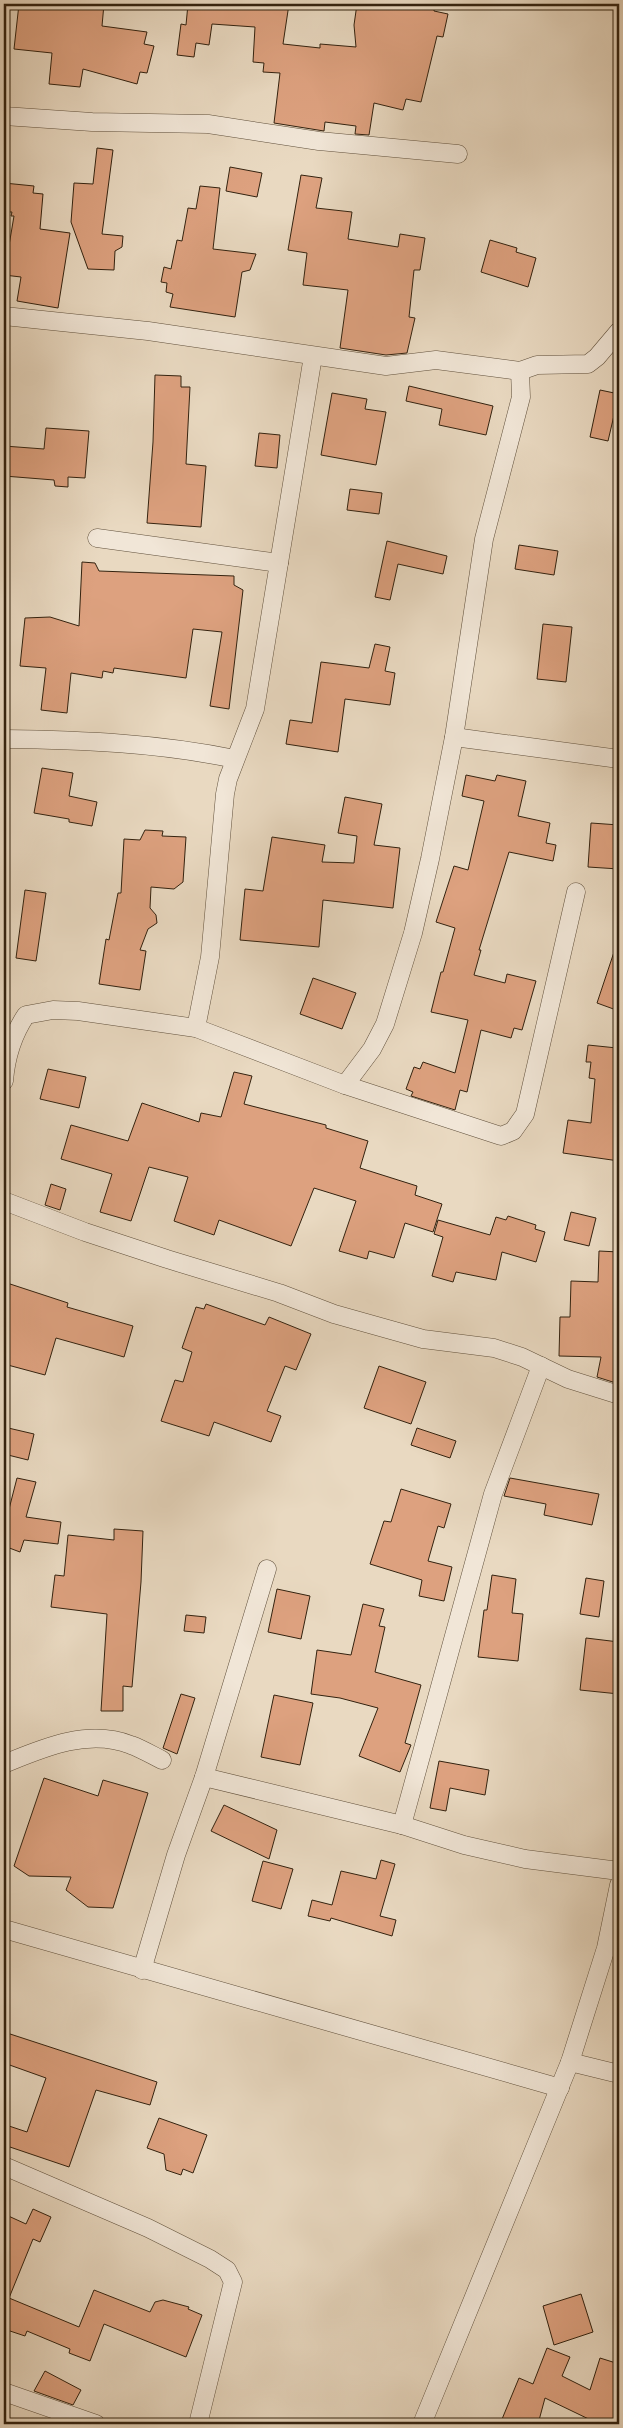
<svg xmlns="http://www.w3.org/2000/svg" width="623" height="2428" font-family="'Libre Caslon Text',serif">
	<style>
		.building { fill: #dda17f; stroke: #33220f }
		.lines { fill: none; stroke-linecap: round; stroke-linejoin: round }
		.street-casing { stroke: #60503c; stroke-width: 19 }
		.street { stroke: #f1e6d7; stroke-width: 18 }
	</style>
	<rect width="100%" height="100%" fill="#e9d9c1"/>
	<filter id="stains"><feTurbulence type="fractalNoise" baseFrequency=".004" numOctaves="4"/><feColorMatrix values="0 0 0 0 .2 0 0 0 0 .09 0 0 0 0 .02 0 0 0 .5 -.17"/></filter>
	<radialGradient id="worn" r=".72"><stop offset=".6" stop-color="#630" stop-opacity="0"/><stop offset="1" stop-color="#630" stop-opacity=".3"/></radialGradient>
	<g class="building">
		<path d="M19,4H104L102,26L147,32L144,44L154,46L147,73L140,72L137,84L83,69L80,87L49,84L52,53L14,49Z"/>
		<path d="M188,4H289L283,44L320,48V44L356,47L354,25L357,4H434V11L448,14L443,37L437,36L421,102L406,99L403,110L374,103L369,135L355,134L356,126L325,122L324,131L274,123L280,73L263,72L264,63L253,62L255,27L212,24L209,45L196,43L194,57L177,55L181,24L186,25Z"/>
		<path d="M97,148L113,150L102,234L123,236L122,247L115,251L114,270L88,269L71,222L74,183L93,184Z"/>
		<path d="M230,167L262,173L257,197L226,191Z"/>
		<path d="M301,175L322,178L316,208L352,212L348,239L398,247L400,234L425,238L420,270H414L409,317L415,318L407,353L386,355L340,348L348,290L303,285L307,253L288,250Z"/>
		<path d="M4,183L34,186L33,193L43,194L40,229L70,233L58,308L17,301L21,277L4,275L14,216H11L12,212H4Z"/>
		<path d="M200,186L220,188L213,249L256,254L250,270L242,272L235,317L170,307L173,294L166,292L167,283L161,282L164,267L171,269L177,240L182,241L188,208L196,209Z"/>
		<path d="M490,240L517,248L516,252L536,258L528,287L481,272Z"/>
		<path d="M155,375L181,376V387H190L186,464L206,466L201,527L147,523L153,442Z"/>
		<path d="M409,386L493,406L486,435L439,425L442,409L406,401Z"/>
		<path d="M600,390L619,394L608,441L590,437Z"/>
		<path d="M332,393L367,399L365,409L386,412L376,465L321,455Z"/>
		<path d="M46,428L89,431L85,478L68,477V487L55,486L54,480L4,476V446L44,449Z"/>
		<path d="M259,433L280,435L277,468L255,466Z"/>
		<path d="M350,489L382,493L379,514L347,510Z"/>
		<path d="M387,541L447,556L443,574L398,564L390,600L375,597Z"/>
		<path d="M519,545L558,551L554,575L515,569Z"/>
		<path d="M82,562L95,563L99,571L234,576V585L243,590L229,709L210,706L222,632L193,629L186,678L114,668L113,673L103,671L102,678L71,673L67,713L41,710L46,668L20,666L25,618L50,617L79,626Z"/>
		<path d="M543,624L572,627L566,682L537,679Z"/>
		<path d="M375,644L390,647L385,671L395,673L390,705L345,699L338,752L286,744L290,720L312,723L321,662L369,668Z"/>
		<path d="M42,768L73,773L69,796L97,802L92,826L69,822V819L34,813Z"/>
		<path d="M466,775L495,781L497,775L526,781L518,816L550,823L546,843L556,845L553,861L509,852L479,950H481L474,975L505,983L507,974L536,981L522,1030L514,1028L511,1038L481,1030L467,1092L460,1090L455,1110L411,1096L413,1092L406,1089L414,1067L420,1069L423,1062L455,1073L468,1020L431,1012L441,972H443L455,928L436,922L454,866L468,870L484,801L462,796Z"/>
		<path d="M345,797L382,804L374,845L400,848L393,908L323,900L319,947L240,940L245,889L263,891L272,837L325,845L322,862L354,863L357,836L338,833Z"/>
		<path d="M591,823L619,825V869L588,867Z"/>
		<path d="M145,830L163,831L162,836L186,837L183,882L174,889L151,887L150,908L156,915L157,923L148,929L140,950L146,951L140,990L99,984L106,939L109,940L118,893H121L124,839L140,840Z"/>
		<path d="M25,890L46,893L36,961L16,958Z"/>
		<path d="M616,946L619,947V1011L597,1003Z"/>
		<path d="M313,978L356,993L342,1029L300,1014Z"/>
		<path d="M588,1045L617,1048V1052H619V1161L563,1153L568,1120L591,1123L595,1079L589,1078L591,1062H586Z"/>
		<path d="M48,1069L86,1077L79,1108L40,1099Z"/>
		<path d="M234,1072L252,1076L244,1104L326,1125V1128L368,1141L360,1168L417,1186L415,1195L442,1204L433,1232L405,1223L394,1258L369,1251L367,1259L339,1251L356,1201L314,1188L291,1246L219,1220L214,1235L174,1221L188,1177L149,1167L131,1221L100,1212L112,1174L61,1159L71,1125L128,1141L142,1103L199,1122L201,1113L221,1117Z"/>
		<path d="M51,1184L66,1189L60,1210L45,1205Z"/>
		<path d="M571,1212L596,1218L589,1246L564,1240Z"/>
		<path d="M508,1216L536,1225L535,1229L545,1232L536,1262L502,1252L496,1280L456,1272L453,1282L432,1276L443,1237L434,1234L438,1220L490,1235L496,1217L506,1220Z"/>
		<path d="M599,1251L619,1252V1384L597,1377L601,1357L559,1356L560,1317H570L571,1281L598,1282Z"/>
		<path d="M4,1282L68,1303L67,1307L133,1326L124,1357L56,1338L45,1375L4,1364Z"/>
		<path d="M206,1304L265,1325L269,1317L311,1334L296,1370L285,1366L267,1411L281,1416L271,1442L214,1422L209,1436L161,1421L175,1380L183,1382L192,1352L182,1348L196,1307L204,1309Z"/>
		<path d="M379,1366L426,1382L411,1424L364,1408Z"/>
		<path d="M4,1427L34,1434L28,1460L4,1454Z"/>
		<path d="M417,1428L456,1441L450,1458L411,1445Z"/>
		<path d="M17,1478L36,1482L26,1517L61,1522L58,1544L24,1540L20,1552L4,1546V1512L8,1513Z"/>
		<path d="M510,1478L599,1494L592,1525L544,1515L546,1504L504,1496Z"/>
		<path d="M401,1489L451,1504L444,1528L438,1526L428,1561L452,1567L444,1601L419,1596L422,1580L370,1564L384,1521L391,1522Z"/>
		<path d="M114,1529L143,1531L141,1582L132,1687L123,1686V1711H101L107,1614L51,1607L55,1575L64,1576L68,1535L114,1540Z"/>
		<path d="M492,1575L516,1579L512,1613L523,1614L518,1661L478,1657L484,1610H487Z"/>
		<path d="M586,1578L604,1581L599,1617L580,1614Z"/>
		<path d="M277,1589L310,1596L301,1639L268,1632Z"/>
		<path d="M363,1604L384,1609L379,1626L385,1627L375,1672L421,1685L405,1743L411,1745L400,1772L359,1756L378,1708L340,1698L311,1694L317,1650L351,1655Z"/>
		<path d="M186,1615L206,1617L204,1633L184,1631Z"/>
		<path d="M586,1638L619,1642V1694L580,1690Z"/>
		<path d="M181,1694L195,1698L177,1754L163,1748Z"/>
		<path d="M274,1695L313,1703L300,1765L261,1757Z"/>
		<path d="M439,1761L489,1770L485,1795L450,1788L446,1811L430,1808Z"/>
		<path d="M44,1778L98,1796L103,1780L148,1793L113,1908L88,1907L66,1890L71,1877L29,1876L14,1866Z"/>
		<path d="M224,1805L277,1830L269,1859L211,1831Z"/>
		<path d="M381,1860L395,1864L380,1916L396,1920L392,1936L331,1918L330,1921L308,1916L312,1900L332,1905L341,1871L376,1879Z"/>
		<path d="M263,1861L293,1869L281,1909L252,1901Z"/>
		<path d="M4,2032L157,2082L150,2105L96,2090L69,2167L4,2145L9,2126L27,2132L46,2078L4,2063Z"/>
		<path d="M159,2118L207,2135L193,2173L183,2169L181,2175L166,2170L164,2154L147,2148Z"/>
		<path d="M33,2209L51,2217L40,2242L33,2239L9,2298L79,2327L94,2290L150,2312L155,2302L163,2300L189,2307L188,2309L202,2315L186,2357L104,2324L90,2361L69,2353L70,2349L27,2331L25,2336L4,2329V2214L26,2224Z"/>
		<path d="M581,2294L593,2332L554,2345L543,2306Z"/>
		<path d="M547,2348L570,2357L562,2376L590,2390L600,2358L619,2364V2424H599L545,2398L538,2424H500L519,2378L533,2384Z"/>
		<path d="M45,2371L81,2390L73,2405L34,2391Z"/>
	</g>
	<g class="lines">
		<g class="street-casing">
			<g id="street">
				<path d="M4,116L92,122L208,124L319,141L458,154"/>
				<path d="M4,316L148,331L386,366L436,360L520,371L521,397L484,539L454,737L430,859L413,933L385,1024L372,1049L345,1085"/>
				<path d="M520,371L537,365L588,364L597,357L619,331"/>
				<path d="M97,538L279,563"/>
				<path d="M454,737L619,759"/>
				<path d="M4,739C81,740 159,743 235,759"/>
				<path d="M196,1028L210,957L225,794L228,779L255,709L313,356"/>
				<path d="M4,1081C6,1056 12,1036 26,1015L53,1010L78,1011L196,1028L345,1085L501,1136L513,1131L525,1114L576,892"/>
				<path d="M4,1201L85,1232L167,1259L279,1293L334,1314L423,1339L494,1348L522,1357L568,1379L619,1395"/>
				<path d="M4,1764C43,1748 88,1728 131,1745C142,1749 152,1755 162,1760"/>
				<path d="M204,1777L402,1825L464,1845L525,1859L619,1871"/>
				<path d="M402,1825L493,1494L541,1366"/>
				<path d="M4,1929L560,2088"/>
				<path d="M142,1970L176,1855L204,1777L267,1569"/>
				<path d="M570,2062L619,2074"/>
				<path d="M4,2166L148,2228L210,2259L227,2270L233,2282L198,2424"/>
				<path d="M4,2392L96,2424"/>
				<path d="M422,2424L570,2062L606,1948L619,1885"/>
			</g>
		</g>
		<use href="#street" class="street"/>
	</g>
	<rect width="623" height="2428" fill="none" stroke="#e9d9c1" stroke-width="20"/>
	<rect x="5" y="5" width="613" height="2418" fill="none" stroke="#33220f" stroke-width="2.5"/>
	<rect x="10" y="10" width="603" height="2408" fill="none" stroke="#33220f"/>
	<rect width="100%" height="100%" filter="url(#stains)"/>
	<rect width="100%" height="100%" fill="url(#worn)"/>
</svg>
